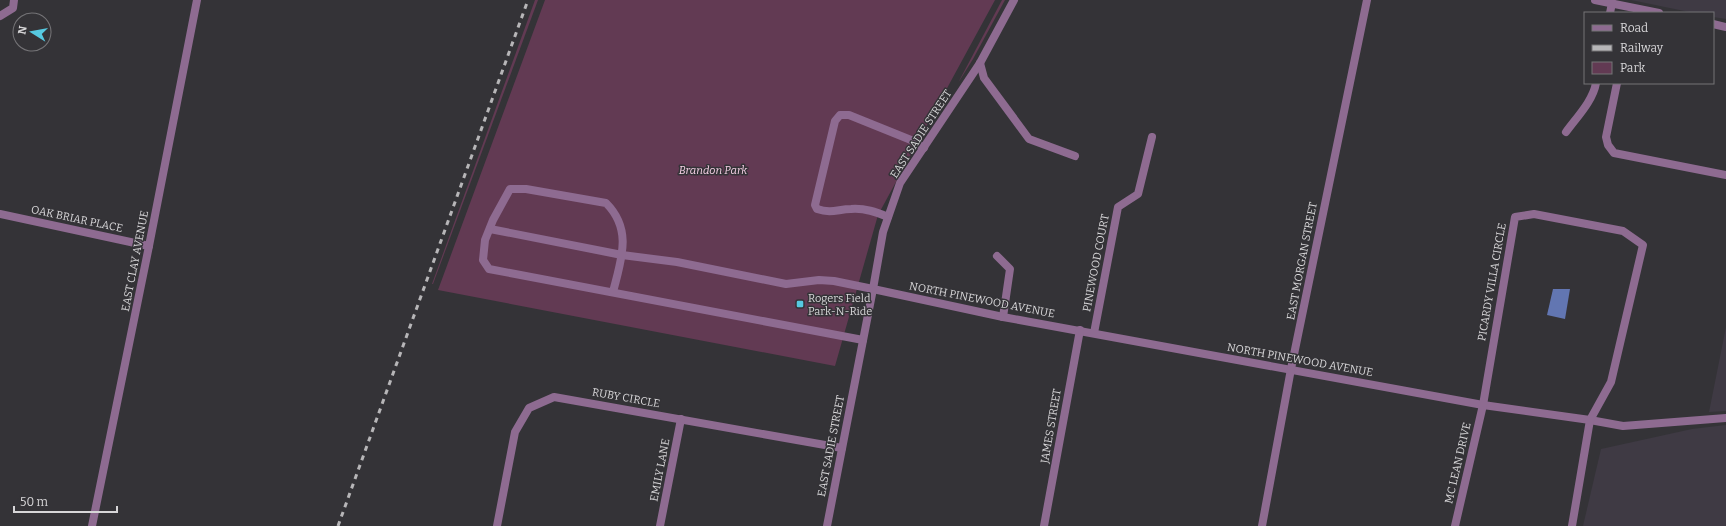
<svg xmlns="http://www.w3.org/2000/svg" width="1726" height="526" font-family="Bitter,serif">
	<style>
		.built { fill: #3f3a44 }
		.green { fill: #623a53 }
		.water { fill: #6276b2 }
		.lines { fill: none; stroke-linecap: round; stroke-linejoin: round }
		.service { stroke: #8e6b91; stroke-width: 8 }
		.minor { stroke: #8e6b91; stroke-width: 8 }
		.tertiary { stroke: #8e6b91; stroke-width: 8 }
		.rail { stroke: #b7b6b8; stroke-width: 3; stroke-dasharray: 5 5; stroke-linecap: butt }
		.poi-dot { fill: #56c9e1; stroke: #343337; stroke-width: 1.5 }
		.labels { text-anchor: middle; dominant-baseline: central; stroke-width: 3; stroke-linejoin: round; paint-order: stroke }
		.street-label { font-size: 11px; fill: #d7d6d8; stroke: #343337 }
		.park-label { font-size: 11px; font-style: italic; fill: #f6d1e6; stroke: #343337 }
		.poi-label { font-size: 11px; fill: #d7d6d8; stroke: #343337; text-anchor: start }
	</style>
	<rect width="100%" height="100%" fill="#343337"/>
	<g class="built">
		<path d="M1631,0H1726V19L1713,17V13H1694Z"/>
		<path d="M1726,327V411L1709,412Z"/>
		<path d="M1726,425V526H1583L1601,449L1692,429Z"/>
	</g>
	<g class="green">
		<path d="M535,0H538L433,284H432Z"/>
		<path d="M545,0H995L878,215L835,366L438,290Z"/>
		<path d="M1002,0H1005L973,59L958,83Z"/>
	</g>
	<path class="water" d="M1553,289H1570L1565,319L1547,315Z"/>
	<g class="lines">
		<g class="service">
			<path d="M1610,13L1612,3"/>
			<path d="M980,63L984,78L1029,139L1075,156"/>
			<path d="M1617,83L1606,137L1608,145L1614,153L1726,175"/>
			<path d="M1566,132C1576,118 1593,101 1596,83"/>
			<path d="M888,217C876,212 865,208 851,209C838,209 832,214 817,209L815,205L835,121L840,115H849L911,140L924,148"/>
			<path d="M490,229L622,255L677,262L786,284L819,280L834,281L873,289"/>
			<path d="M997,256L1010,269L1003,317"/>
			<path d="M613,292C621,260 633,230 606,203L526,189H510L493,220L485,240L483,260L489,269L863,340"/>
			<path d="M1094,333L1118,207L1138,194L1152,137"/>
		</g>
		<g class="minor">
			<path d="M1595,0L1659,13"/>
			<path d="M0,16L13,8L14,0"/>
			<path d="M1713,24L1726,27"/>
			<path d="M0,214L149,246"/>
			<path d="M873,289L1003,317L1483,405L1590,420L1623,426L1726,418"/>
			<path d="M497,526L515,432L529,408L554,397L842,448"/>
			<path d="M660,526L681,419"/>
			<path d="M827,526L873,289L883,232L900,183L980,63L1014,0"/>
			<path d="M1044,526L1080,330"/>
			<path d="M1262,526L1291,369L1367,0"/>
			<path d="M1455,526L1483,405L1515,217L1534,214L1623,231L1643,245L1611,382L1590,420L1572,526"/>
		</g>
		<path class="tertiary" d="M92,526L149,246L197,0"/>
		<path class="rail" d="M338,526L528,0"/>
	</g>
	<rect class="poi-dot" x="796" y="300" width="8" height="8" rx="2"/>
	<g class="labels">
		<g class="street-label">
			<text transform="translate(921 134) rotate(-57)">EAST SADIE STREET</text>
			<text transform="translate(77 219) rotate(12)">OAK BRIAR PLACE</text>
			<text transform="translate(135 261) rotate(-79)">EAST CLAY AVENUE</text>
			<text transform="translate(1302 261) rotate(-79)">EAST MORGAN STREET</text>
			<text transform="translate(1096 263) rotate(-79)">PINEWOOD COURT</text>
			<text transform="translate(1492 282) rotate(-80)">PICARDY VILLA CIRCLE</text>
			<text transform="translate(982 300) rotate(11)">NORTH PINEWOOD AVENUE</text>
			<text transform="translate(1300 360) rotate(10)">NORTH PINEWOOD AVENUE</text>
			<text transform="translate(626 398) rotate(10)">RUBY CIRCLE</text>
			<text transform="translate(1051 426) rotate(-80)">JAMES STREET</text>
			<text transform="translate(831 446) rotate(-79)">EAST SADIE STREET</text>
			<text transform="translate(1458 463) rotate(-77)">MC LEAN DRIVE</text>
			<text transform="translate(660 470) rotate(-79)">EMILY LANE</text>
		</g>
		<g class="park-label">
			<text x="713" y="170">Brandon Park</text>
		</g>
		<g class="poi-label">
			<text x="808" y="298">Rogers Field<tspan x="808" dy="13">Park-N-Ride</tspan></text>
		</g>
	</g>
	<rect x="1584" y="12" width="130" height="72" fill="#343337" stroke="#757477"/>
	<rect x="1592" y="25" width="20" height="6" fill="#8e6b91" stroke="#757477"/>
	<text x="1620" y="32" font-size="12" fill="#d7d6d8">Road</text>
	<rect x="1592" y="45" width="20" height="6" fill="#b7b6b8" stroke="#757477"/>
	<text x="1620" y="52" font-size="12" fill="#d7d6d8">Railway</text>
	<rect x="1592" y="62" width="20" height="12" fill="#623a53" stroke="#757477"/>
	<text x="1620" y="72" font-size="12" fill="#d7d6d8">Park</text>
	<g transform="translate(32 32) rotate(281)"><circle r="19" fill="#343337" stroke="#757477"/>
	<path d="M0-3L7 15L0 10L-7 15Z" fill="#56c9e1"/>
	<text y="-6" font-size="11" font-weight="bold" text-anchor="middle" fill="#d7d6d8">N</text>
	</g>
	<path d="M14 506v6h103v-6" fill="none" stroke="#d7d6d8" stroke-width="2"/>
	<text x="20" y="506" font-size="12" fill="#d7d6d8" stroke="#343337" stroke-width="3" paint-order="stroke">50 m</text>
</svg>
